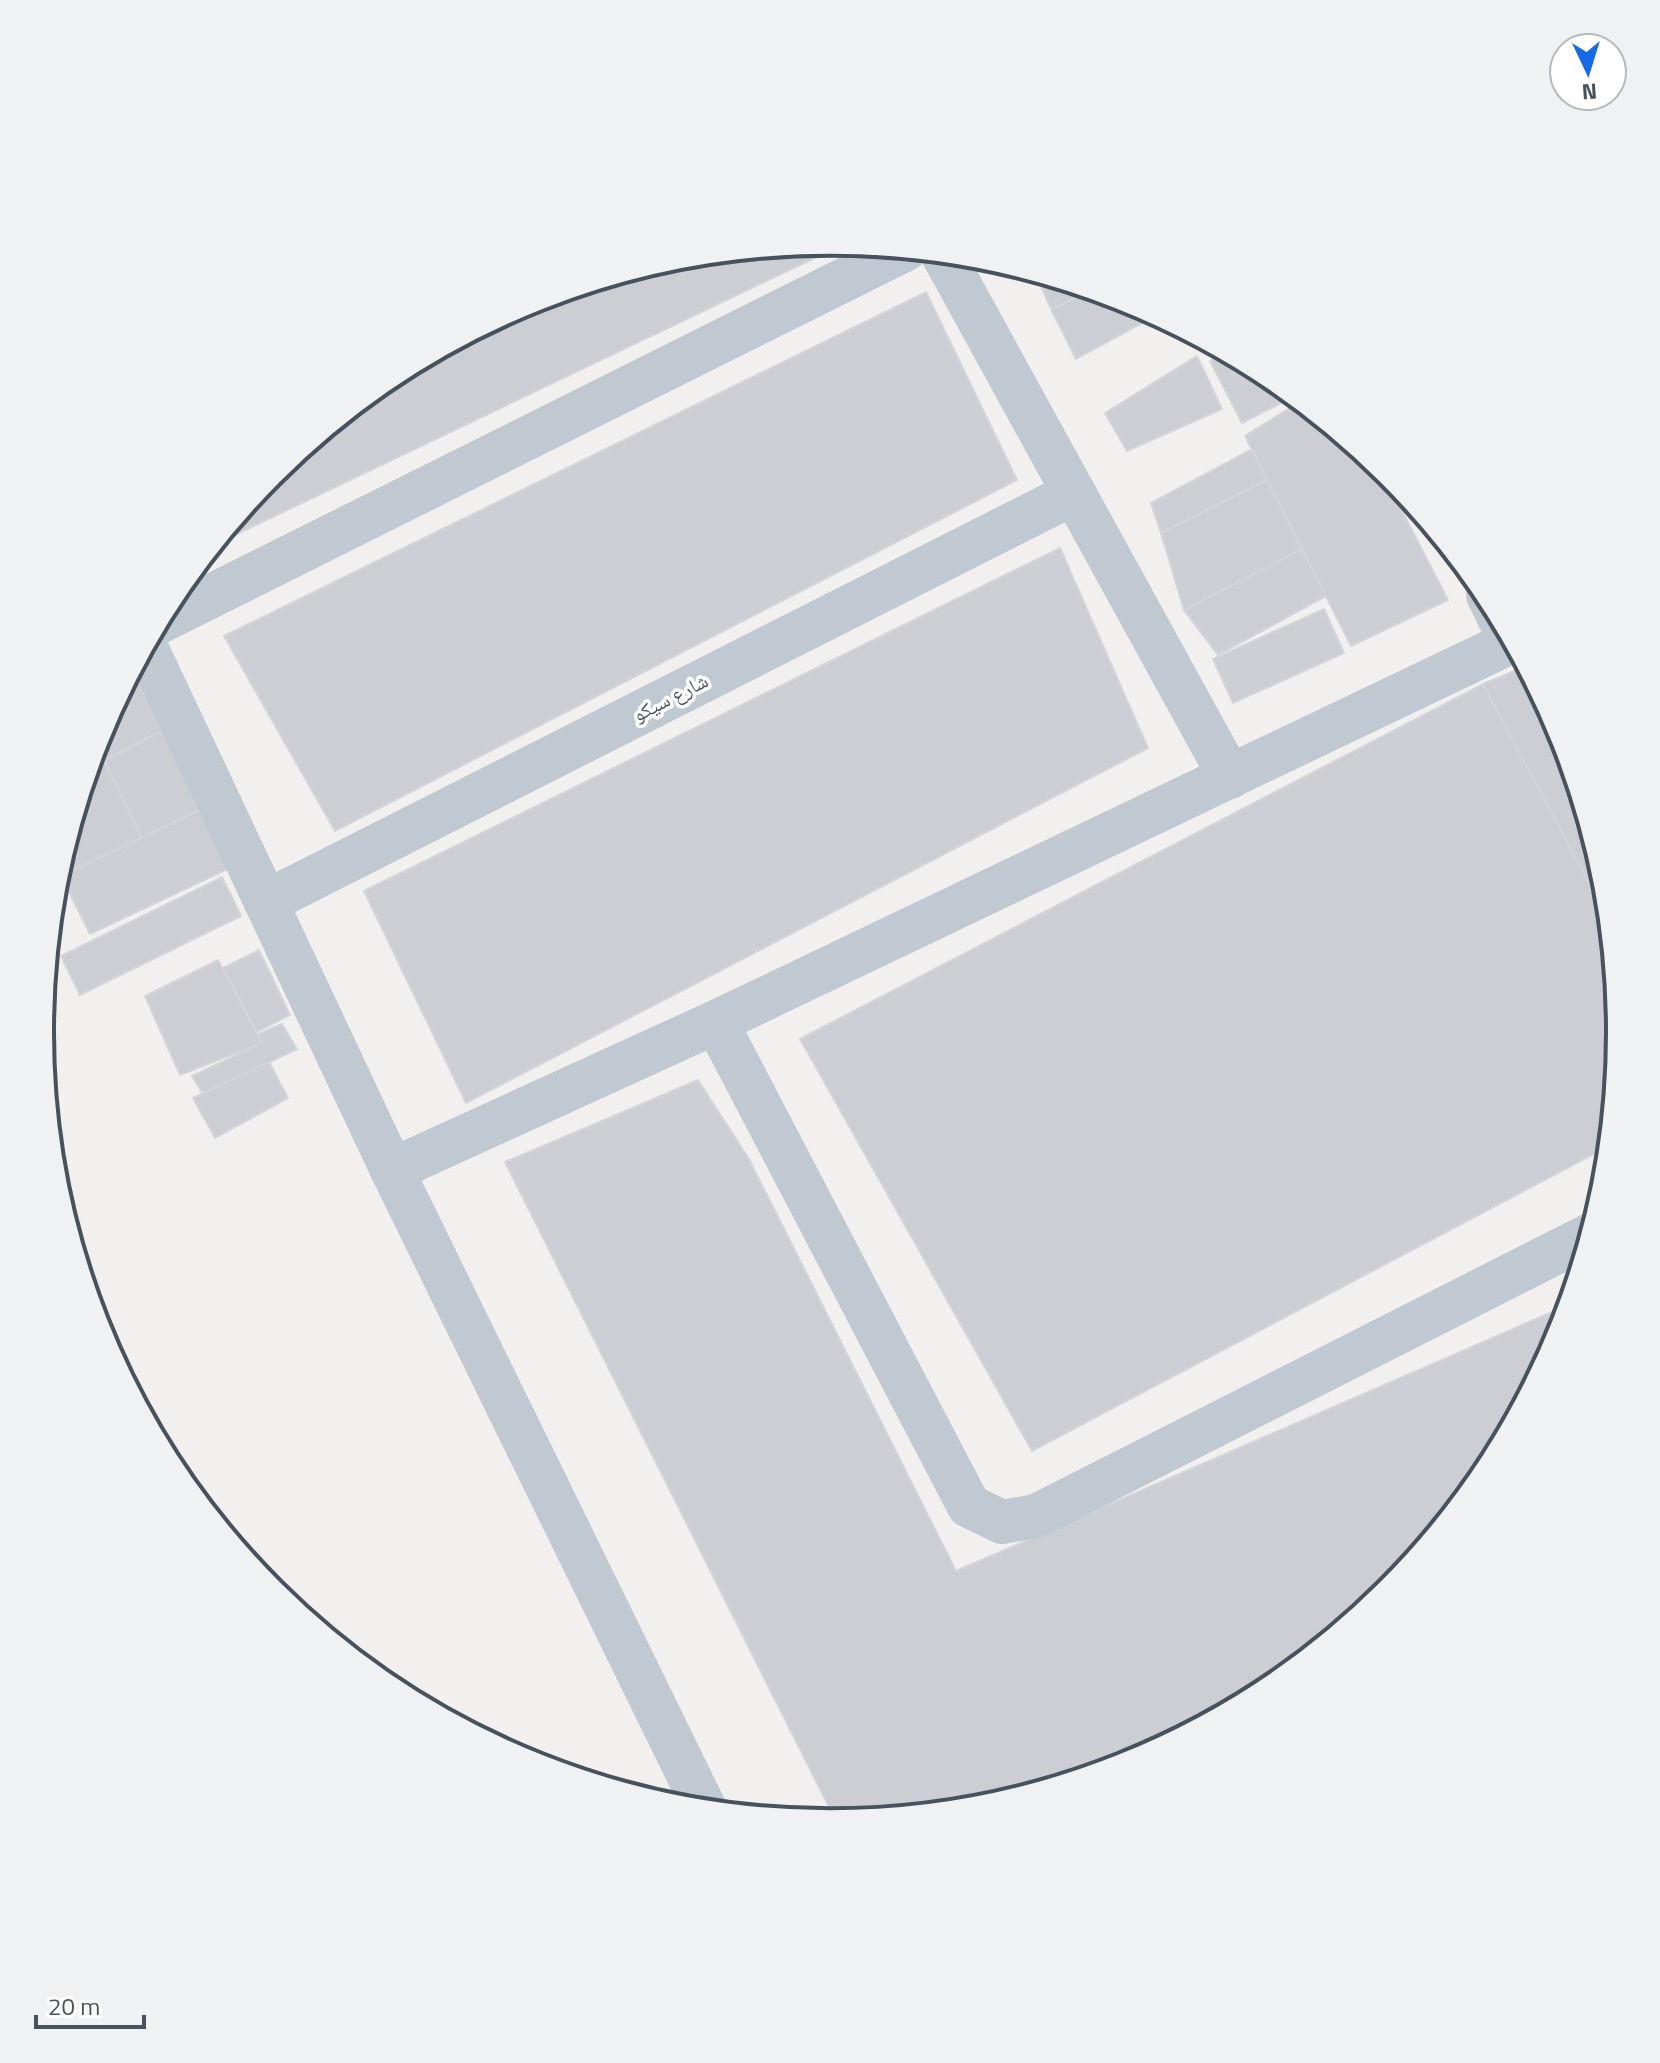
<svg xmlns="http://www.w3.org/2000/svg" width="1660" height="2063" font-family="'Titillium Web','Noto Naskh Arabic',sans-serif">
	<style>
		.building { fill: #ccced4; stroke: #d3d5db; stroke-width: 2 }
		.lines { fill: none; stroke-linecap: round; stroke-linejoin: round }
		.minor { stroke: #c0c9d2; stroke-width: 44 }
		.labels { text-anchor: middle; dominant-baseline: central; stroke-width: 7; stroke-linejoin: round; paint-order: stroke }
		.street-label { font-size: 20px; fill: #47525d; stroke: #fff }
		.rim { fill: none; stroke: #47525d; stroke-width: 4 }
	</style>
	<rect width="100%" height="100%" fill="#f2efef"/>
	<g class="building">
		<path d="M830,242L846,243L214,545V543L272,473L391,374L528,301L676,257Z"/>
		<path d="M1035,272L1093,290L1051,309Z"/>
		<path d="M1093,290L1133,302L1157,315L1076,359L1051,309Z"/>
		<path d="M926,292L1017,480L335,831L224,636Z"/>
		<path d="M1227,352L1269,375L1295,396L1242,423L1210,361Z"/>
		<path d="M1197,356L1222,409L1127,451L1105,413Z"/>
		<path d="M1301,401L1378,464L1448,600L1351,646L1245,436Z"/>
		<path d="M1252,449L1267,480L1161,533L1151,503Z"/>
		<path d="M1267,480L1302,549L1184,610L1161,533Z"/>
		<path d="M1060,548L1148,748L466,1103L364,891Z"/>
		<path d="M1302,549L1326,596L1218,655L1184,610Z"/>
		<path d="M1324,609L1344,653L1233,703L1213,659Z"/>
		<path d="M1526,666L1560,730L1605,878L1608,913L1600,917L1483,684Z"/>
		<path d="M133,672L162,731L88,768L100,729L130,673Z"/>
		<path d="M1483,684L1609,920L1620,1032L1609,1146L1032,1451L800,1039Z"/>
		<path d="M162,731L202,809L142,838L104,761Z"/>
		<path d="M104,761L142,838L61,876L58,868L88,769Z"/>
		<path d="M202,809L230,868L90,934L61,876Z"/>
		<path d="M222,877L241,916L80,995L61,956Z"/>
		<path d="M259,950L290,1015L257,1032L223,968Z"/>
		<path d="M218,960L262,1043L180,1075L145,996Z"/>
		<path d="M282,1024L297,1049L203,1094L192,1076L262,1043L258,1034Z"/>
		<path d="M269,1062L288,1098L215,1138L193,1098Z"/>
		<path d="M698,1080L749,1159L956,1571L1568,1305L1560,1334L1487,1471L1388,1590L1269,1689L1132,1762L984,1806L836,1821L505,1162Z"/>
	</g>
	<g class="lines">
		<g class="minor">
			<path d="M942,253L1230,777"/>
			<path d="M1488,595L1511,642"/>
			<path d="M157,623L906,249"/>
			<path d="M145,645L392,1170L705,1809"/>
			<path d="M266,902L1074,493"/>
			<path d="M716,1022L969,1506L1002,1522L1036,1516L1590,1235"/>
			<path d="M392,1170L716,1022L1513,641"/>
		</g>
	</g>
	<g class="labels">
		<g class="street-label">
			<text transform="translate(670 697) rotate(-27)">شارع سيكو</text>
		</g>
	</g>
	<path d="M0 0H1660V2063H0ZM54 1032a776 776 0 1 1 1552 0a776 776 0 1 1-1552 0Z" fill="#f0f1f2" fill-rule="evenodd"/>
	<path class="rim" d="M54 1032a776 776 0 1 1 1552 0a776 776 0 1 1-1552 0Z"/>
	<g transform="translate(1588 72) rotate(176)"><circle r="38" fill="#ffffff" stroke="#b5babe" stroke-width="2"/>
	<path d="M0-6L14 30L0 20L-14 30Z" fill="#176ae5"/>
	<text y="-12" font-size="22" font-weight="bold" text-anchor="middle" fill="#47525d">N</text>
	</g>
	<path d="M36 2015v12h108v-12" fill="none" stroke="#47525d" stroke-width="4"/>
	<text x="48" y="2015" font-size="24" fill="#47525d" stroke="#ffffff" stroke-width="6" paint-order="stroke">20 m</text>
</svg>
